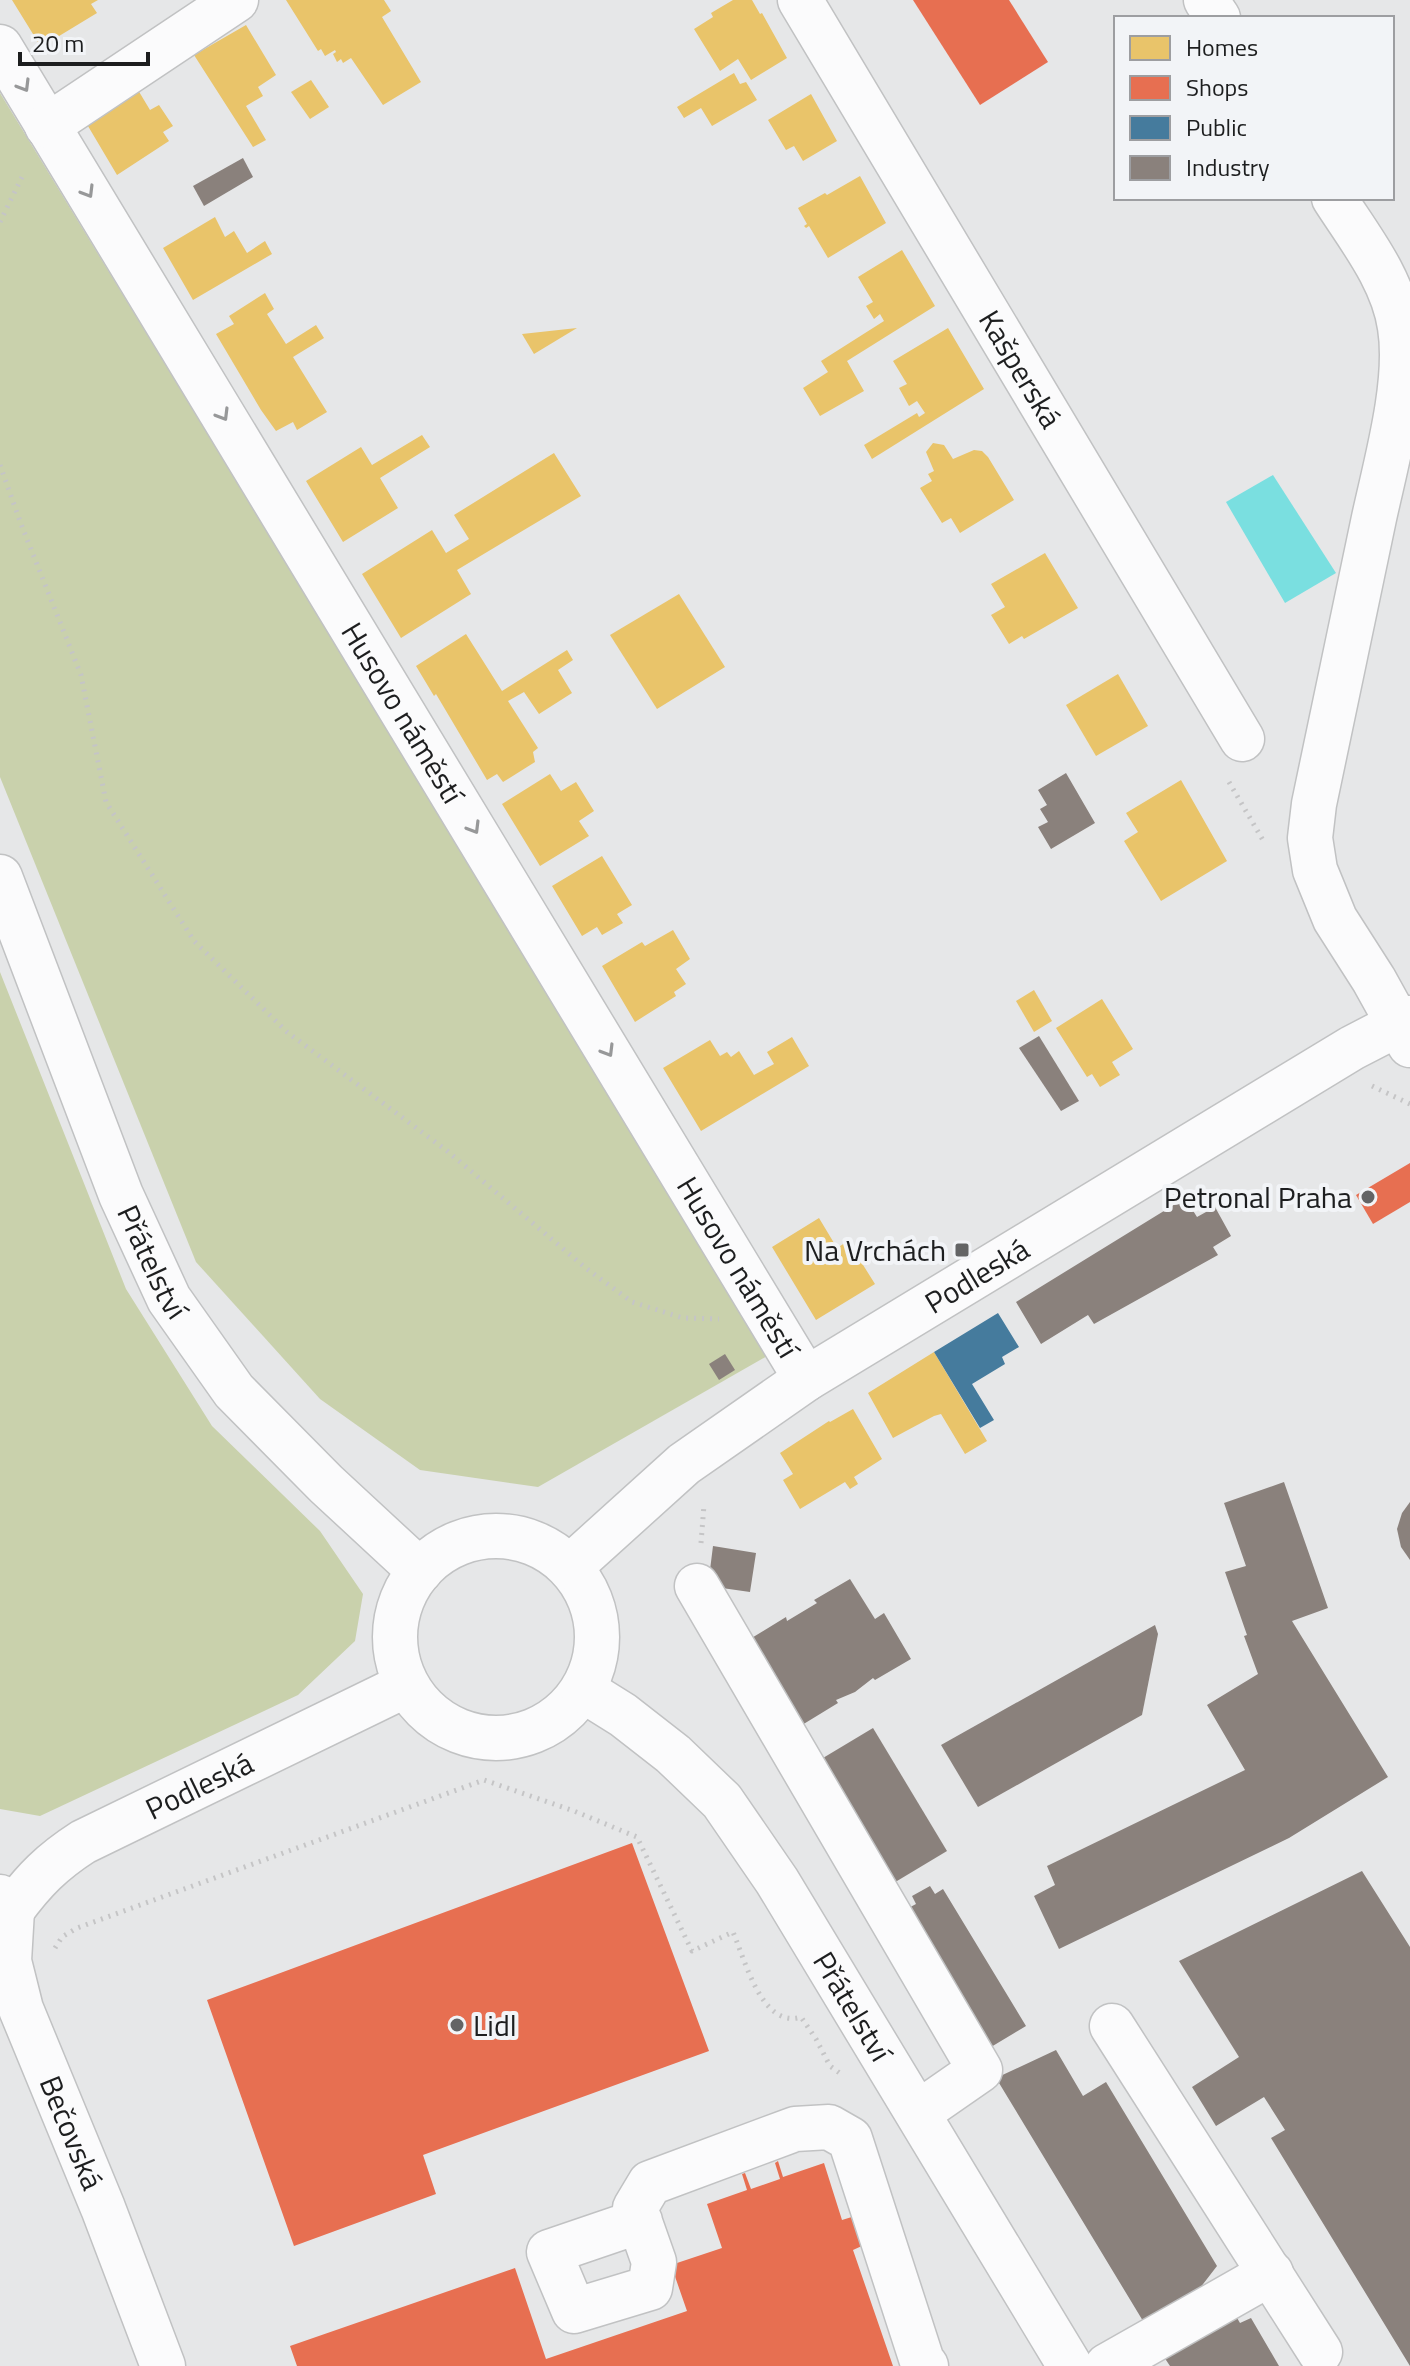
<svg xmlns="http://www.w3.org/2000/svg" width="1410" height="2366" font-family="'Titillium Web',sans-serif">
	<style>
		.green { fill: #c9d1ac }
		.water { fill: #7adfe0 }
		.homes { fill: #e9c46a }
		.shops { fill: #e76f51 }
		.public { fill: #457b9d }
		.industry { fill: #8a817c }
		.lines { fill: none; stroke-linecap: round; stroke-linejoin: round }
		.minor-casing { stroke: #c1c2c3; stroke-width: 47 }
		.major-casing { stroke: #c1c2c3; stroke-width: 47 }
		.path { stroke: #c5c5c6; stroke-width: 5; stroke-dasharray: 2 6; stroke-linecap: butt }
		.minor { stroke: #fbfbfc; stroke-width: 44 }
		.major { stroke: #fbfbfc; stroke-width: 44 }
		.oneway { stroke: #979899 }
		.poi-dot { fill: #636465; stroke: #f2f4f7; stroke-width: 3 }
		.labels { text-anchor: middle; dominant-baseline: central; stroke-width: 8; stroke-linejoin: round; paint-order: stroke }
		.street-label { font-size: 30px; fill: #1d1e1f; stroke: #f2f4f7 }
		.poi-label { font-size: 30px; fill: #1d1e1f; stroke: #f2f4f7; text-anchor: end }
	</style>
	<rect width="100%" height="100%" fill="#e6e7e8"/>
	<g class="green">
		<path d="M0,93L769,1355L538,1487L420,1470L320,1399L196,1262L0,777Z"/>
		<path d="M0,972L126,1289L212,1426L320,1531L363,1594L355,1641L298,1695L40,1816L0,1809Z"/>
	</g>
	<path class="water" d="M1273,475L1336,573L1285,603L1226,502Z"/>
	<g class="homes">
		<path d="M12,0H98L91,4L97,13L41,47Z"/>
		<path d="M286,0H384L391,11L382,17L421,82L383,105L351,58L343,63L341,59L337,62L333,54L336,52L335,50L325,56L321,49L318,51Z"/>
		<path d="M733,0H752L760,14L762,13L787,58L751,80L738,59L720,71L694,29L713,17L711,13Z"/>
		<path d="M246,25L276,75L258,87L263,96L246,106L266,140L253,147L194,55Z"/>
		<path d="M734,73L740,84L746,82L757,100L712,126L701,108L684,118L677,107Z"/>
		<path d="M311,80L329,107L310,119L291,92Z"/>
		<path d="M138,90L150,110L159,105L173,126L163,132L169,141L117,175L85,121Z"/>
		<path d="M811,94L837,141L803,161L794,146L786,150L768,120Z"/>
		<path d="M860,176L886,223L828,258L809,226L806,228L804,226L807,224L798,208L825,193L827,195Z"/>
		<path d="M215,217L225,237L234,231L247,253L265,241L272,254L193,300L163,248Z"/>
		<path d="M902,250L935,306L847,361L864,391L820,416L803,388L828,372L821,361L884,321L880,314L874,319L866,306L873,302L858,277Z"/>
		<path d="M265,293L274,309L267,314L286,344L316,325L324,338L293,357L327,412L297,430L293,422L276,431L261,410L216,334L234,324L229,316Z"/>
		<path d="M577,328L534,354L522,334Z"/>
		<path d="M948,328L984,389L872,459L864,445L917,413L919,417L925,413L917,401L909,406L899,388L907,384L893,361Z"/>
		<path d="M422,435L430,447L380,478L398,508L343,542L306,481L361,447L372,465Z"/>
		<path d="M933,443L944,445L953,459L974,450L982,451L988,457L1014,500L960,533L951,518L942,523L920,488L932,481L928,474L934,471L926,452Z"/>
		<path d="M554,453L581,496L457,570L471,594L401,638L362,574L432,530L446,553L469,539L454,515Z"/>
		<path d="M1045,553L1078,608L1024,639L1022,636L1009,644L991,615L1005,607L991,584Z"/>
		<path d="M679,594L725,667L657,709L610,635Z"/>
		<path d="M466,634L502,691L567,650L573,660L558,670L572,693L539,714L524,692L508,701L538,748L533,752L535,762L503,782L497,774L487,780L436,694L434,696L416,666Z"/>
		<path d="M1118,674L1148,726L1096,756L1066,705Z"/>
		<path d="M550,774L561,791L576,782L594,811L579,821L589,836L540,866L502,804Z"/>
		<path d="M1181,780L1227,861L1161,901L1124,841L1138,832L1126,813Z"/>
		<path d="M602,856L632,905L617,914L623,923L602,935L597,927L582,936L552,886Z"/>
		<path d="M673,930L690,959L676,969L686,984L674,992L676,996L635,1022L602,966L642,942L645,946Z"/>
		<path d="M1034,990L1052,1021L1034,1032L1016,1001Z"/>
		<path d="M1102,999L1133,1049L1112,1062L1120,1075L1100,1087L1092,1074L1087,1077L1056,1028Z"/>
		<path d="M792,1037L809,1066L701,1131L663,1068L710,1040L720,1056L727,1052L731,1057L739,1051L754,1075L774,1064L767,1052Z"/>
		<path d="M819,1218L837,1248L848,1241L875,1284L816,1320L772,1247Z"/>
		<path d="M934,1352L987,1441L965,1454L941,1414L934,1416L893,1438L868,1393Z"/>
		<path d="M853,1409L882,1459L854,1477L858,1484L850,1489L845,1482L800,1509L783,1480L793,1474L780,1453L829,1421L830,1422Z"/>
	</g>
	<g class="shops">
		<path d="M913,0H1009L1048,62L980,105Z"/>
		<path d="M1410,1163V1202L1373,1224L1356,1195Z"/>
		<path d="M632,1843L709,2051L423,2155L436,2194L294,2246L207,2000Z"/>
		<path d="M778,2161L783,2177L824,2163L842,2220L855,2216L864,2245L853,2250L893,2366H297L290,2346L515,2268L546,2359L687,2311L671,2265L722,2248L707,2204L747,2190L742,2174L745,2173L751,2189L780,2179L775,2163Z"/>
	</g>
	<path class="public" d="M998,1313L1019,1347L1002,1357L1005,1364L972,1384L994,1420L980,1428L934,1352Z"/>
	<g class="industry">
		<path d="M243,158L253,177L204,206L193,186Z"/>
		<path d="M1066,773L1095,823L1051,849L1038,827L1048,822L1040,809L1047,805L1038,790Z"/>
		<path d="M1039,1036L1079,1101L1061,1111L1019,1048Z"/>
		<path d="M1185,1198L1197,1217L1215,1207L1231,1236L1213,1247L1218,1255L1094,1324L1088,1315L1041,1344L1016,1302Z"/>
		<path d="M725,1354L735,1370L719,1380L709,1364Z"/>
		<path d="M1284,1482L1328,1608L1292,1621L1388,1777L1289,1838L1059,1949L1034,1896L1055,1885L1047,1866L1245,1770L1207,1705L1258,1674L1244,1636L1247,1635L1225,1572L1246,1566L1224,1503Z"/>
		<path d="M1410,1502V1560L1401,1547L1397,1529L1402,1513Z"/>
		<path d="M713,1546L756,1553L750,1592L708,1586Z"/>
		<path d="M850,1579L875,1619L884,1613L911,1659L875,1680L873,1678L855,1692L836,1700L838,1703L802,1725L750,1639L786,1617L787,1621L817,1603L814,1600Z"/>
		<path d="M1155,1625L1158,1634L1142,1715L978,1807L941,1745Z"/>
		<path d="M873,1728L947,1851L892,1884L818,1761Z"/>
		<path d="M1362,1871L1410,1947V2366L1271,2138L1285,2130L1264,2097L1216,2126L1192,2087L1239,2057L1179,1961Z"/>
		<path d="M930,1886L935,1894L943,1889L1026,2026L981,2053L899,1913L916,1904L912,1896Z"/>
		<path d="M1056,2050L1083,2096L1106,2082L1217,2266L1200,2288L1143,2321L996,2078Z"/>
		<path d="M1233,2311L1240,2323L1251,2318L1279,2366H1170L1162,2354Z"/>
	</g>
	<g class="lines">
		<g class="minor-casing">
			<g id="minor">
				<path id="s1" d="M800,0L1242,739"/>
				<path d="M1206,0L1218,18"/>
				<path id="s2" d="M0,47L806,1379"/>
				<path d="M47,126L236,0"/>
				<path d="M1334,198C1359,237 1393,279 1400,327C1409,382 1386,463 1374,518C1354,613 1334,709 1314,804L1310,838L1315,870L1335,919L1374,980L1410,1045"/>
				<path d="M697,1586L980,2070L918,2113"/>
				<path id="s3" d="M0,1897L12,1910L9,1961L21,2009L103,2208L163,2366"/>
				<path id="s4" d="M12,1910C34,1880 52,1862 83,1842L406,1685"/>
				<path d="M1112,2026L1320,2352"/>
				<path d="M640,2221L549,2252L574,2311L650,2288L654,2262L635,2208L650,2183L795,2129L829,2127L850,2139L922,2361L926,2366"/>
				<path d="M1107,2366L1271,2273"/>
			</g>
		</g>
		<g class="major-casing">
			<g id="major">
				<path id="s5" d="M0,877L121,1195L169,1299L234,1391L326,1484L420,1571"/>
				<circle cx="496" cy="1637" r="101"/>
				<path id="s6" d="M570,1567L684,1464L806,1379L1352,1048L1410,1018"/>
				<path id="s7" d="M583,1690L623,1715L673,1754L722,1801L777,1881L1070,2366"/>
			</g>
		</g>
		<g class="path">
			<path d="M0,222L24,173"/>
			<path d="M0,465L21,524L81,675L106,802L194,941L287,1032L446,1150L587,1269L632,1302L683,1318L719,1319"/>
			<path d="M1229,782L1264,842"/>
			<path d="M1372,1086L1410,1104"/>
			<path d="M701,1543L704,1505"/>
			<path d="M55,1948L62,1937L77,1928L484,1780L574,1811L637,1837L692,1951L733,1932C745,1960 762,2029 801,2017L816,2039L830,2066L841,2074"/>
		</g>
		<use href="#minor" class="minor"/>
		<use href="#major" class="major"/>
	</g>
	<defs><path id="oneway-chevron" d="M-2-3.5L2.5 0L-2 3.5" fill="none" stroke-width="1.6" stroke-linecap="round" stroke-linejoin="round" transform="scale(2)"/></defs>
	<g class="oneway">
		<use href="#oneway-chevron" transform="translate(24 86) rotate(59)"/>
		<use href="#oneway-chevron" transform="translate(88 192) rotate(59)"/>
		<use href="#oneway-chevron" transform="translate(223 415) rotate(59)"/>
		<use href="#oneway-chevron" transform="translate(474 828) rotate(59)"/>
		<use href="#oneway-chevron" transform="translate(608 1051) rotate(59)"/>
	</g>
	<g class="poi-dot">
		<circle cx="1368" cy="1197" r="8"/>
		<rect x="954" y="1242" width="16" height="16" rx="4"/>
		<circle cx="457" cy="2025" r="8"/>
	</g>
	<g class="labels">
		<g class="street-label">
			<text stroke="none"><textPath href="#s1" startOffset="430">Kašperská</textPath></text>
			<text stroke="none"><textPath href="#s2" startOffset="778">Husovo náměstí</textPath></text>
			<text stroke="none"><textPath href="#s5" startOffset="414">Přátelství</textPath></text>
			<text stroke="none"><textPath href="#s2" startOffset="1426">Husovo náměstí</textPath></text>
			<text stroke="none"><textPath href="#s6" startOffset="502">Podleská</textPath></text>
			<text stroke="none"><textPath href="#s4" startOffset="228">Podleská</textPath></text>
			<text stroke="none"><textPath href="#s7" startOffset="422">Přátelství</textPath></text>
			<text stroke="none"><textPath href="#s3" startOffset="252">Bečovská</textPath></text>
		</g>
		<g class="poi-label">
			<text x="1352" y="1197">Petronal Praha</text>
			<text x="946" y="1250">Na Vrchách</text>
			<text x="473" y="2025" text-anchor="start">Lidl</text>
		</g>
	</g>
	<rect x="1114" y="16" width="280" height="184" fill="#f2f4f7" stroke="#9d9ea1" stroke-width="2"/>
	<rect x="1130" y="36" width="40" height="24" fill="#e9c46a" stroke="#9d9ea1" stroke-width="2"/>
	<text x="1186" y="56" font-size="24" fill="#1d1e1f">Homes</text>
	<rect x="1130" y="76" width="40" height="24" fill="#e76f51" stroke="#9d9ea1" stroke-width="2"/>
	<text x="1186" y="96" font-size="24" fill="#1d1e1f">Shops</text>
	<rect x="1130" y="116" width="40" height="24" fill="#457b9d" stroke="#9d9ea1" stroke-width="2"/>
	<text x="1186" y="136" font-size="24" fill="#1d1e1f">Public</text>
	<rect x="1130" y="156" width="40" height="24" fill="#8a817c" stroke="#9d9ea1" stroke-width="2"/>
	<text x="1186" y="176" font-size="24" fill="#1d1e1f">Industry</text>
	<path d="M20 52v12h128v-12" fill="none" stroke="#1d1e1f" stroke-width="4"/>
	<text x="32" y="52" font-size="24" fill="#1d1e1f" stroke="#f2f4f7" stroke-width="6" paint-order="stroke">20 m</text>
</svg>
